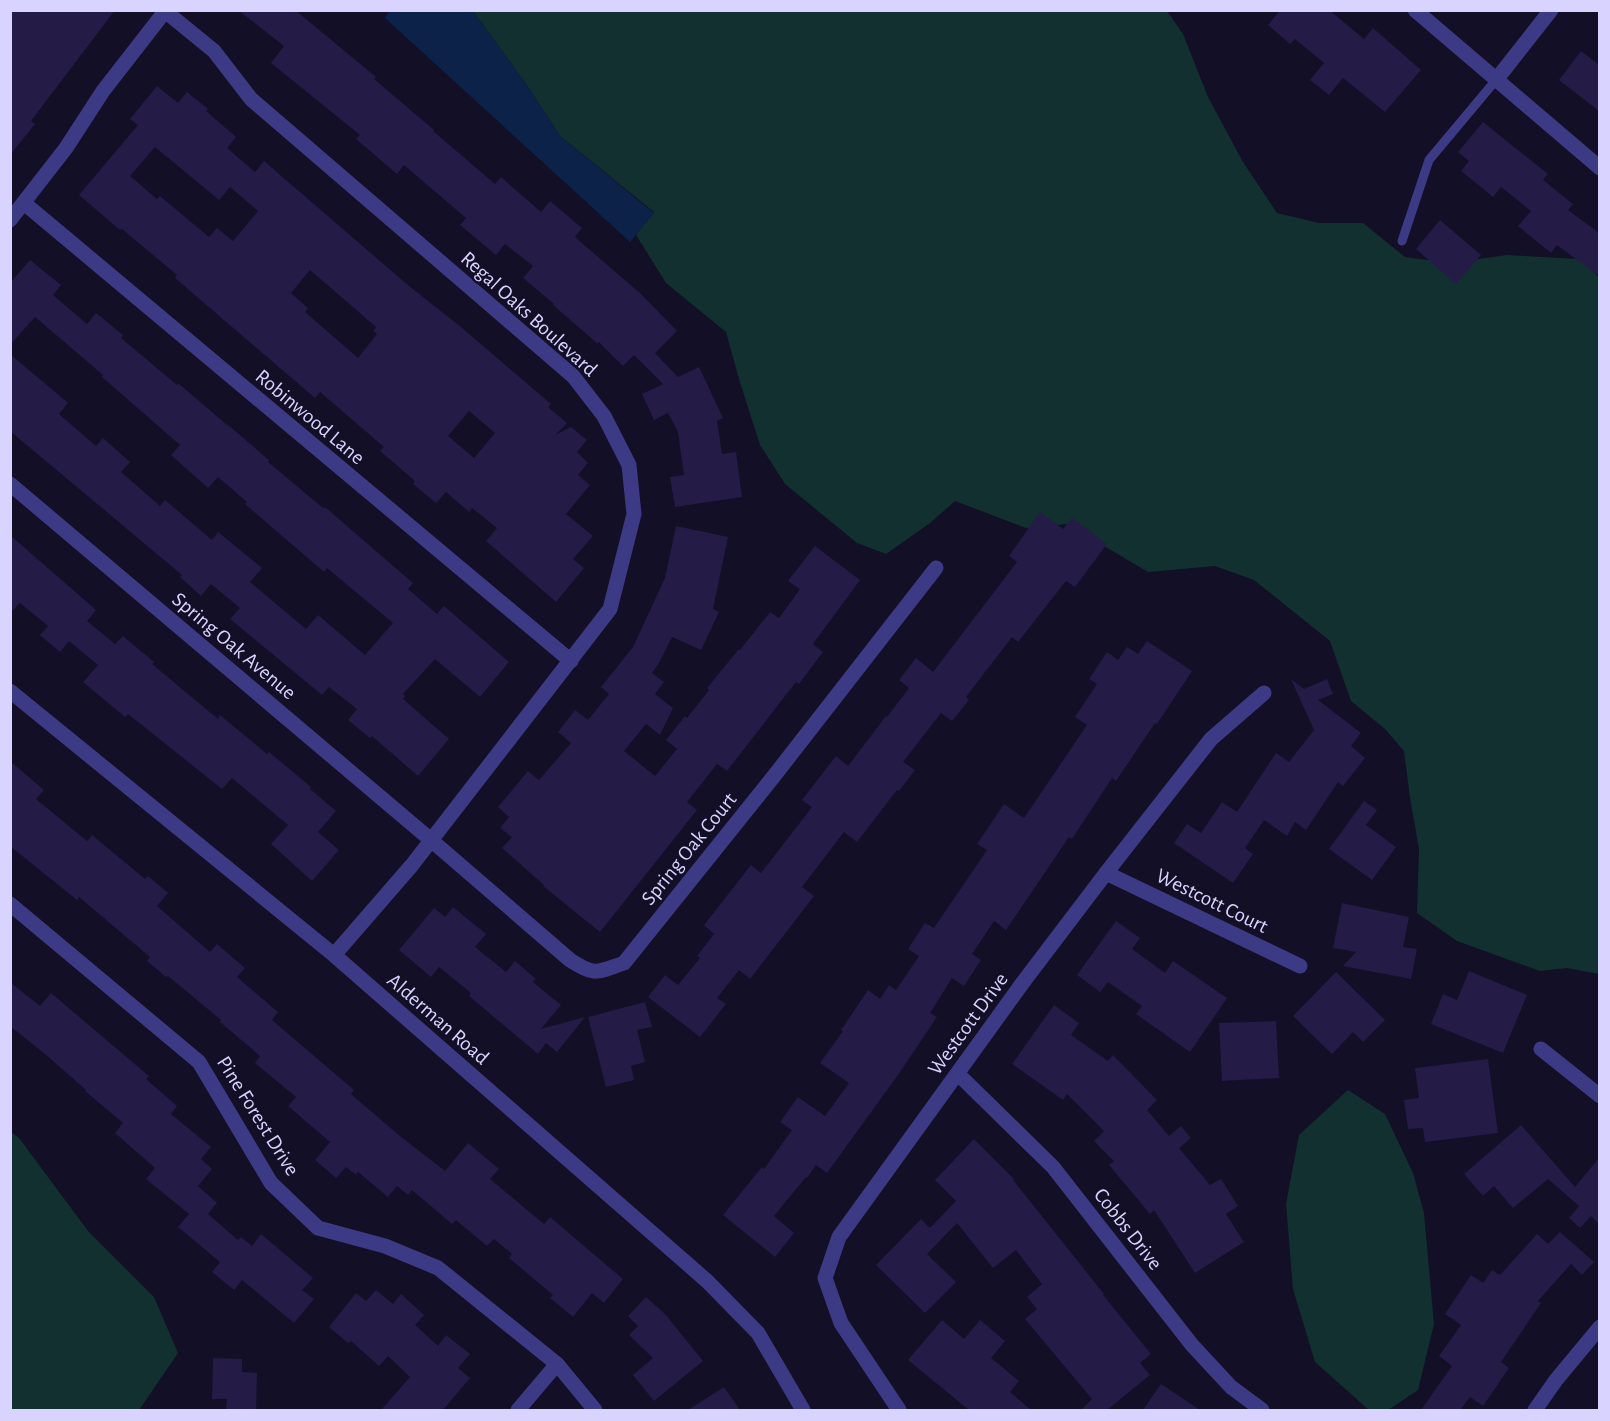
<svg xmlns="http://www.w3.org/2000/svg" width="1610" height="1421" font-family="'Alegreya Sans',sans-serif">
	<style>
		.green { fill: #12302f }
		.water { fill: #0c2248 }
		.building { fill: #241b47; fill-rule: evenodd }
		.lines { fill: none; stroke-linecap: round; stroke-linejoin: round }
		.service { stroke: #3d3a85; stroke-width: 9 }
		.minor { stroke: #3d3a85; stroke-width: 15 }
		.tertiary { stroke: #3d3a85; stroke-width: 15 }
		.labels { text-anchor: middle; dominant-baseline: central; stroke-width: 5; stroke-linejoin: round; paint-order: stroke }
		.street-label { font-size: 21px; fill: #d9d4ff; stroke: #130f26 }
	</style>
	<rect width="100%" height="100%" fill="#130f26"/>
	<g class="green">
		<path d="M473,11H1167L1183,34L1208,97L1243,162L1277,213L1319,223H1363L1405,257L1450,263L1507,255L1579,259L1600,278L1599,974L1567,968L1540,971L1457,941L1417,913L1419,849L1410,798L1404,751L1385,729L1351,701L1330,641L1254,580L1215,566L1148,572L1067,524L1026,528L955,501L930,523L886,554L857,543L785,484L760,445L739,379L726,332L666,283L636,235L654,212L560,136L526,84Z"/>
		<path d="M1348,1090L1385,1114L1413,1173L1424,1213L1434,1324L1418,1390L1388,1410H1369L1315,1362L1293,1289L1286,1204L1299,1135Z"/>
		<path d="M11,1132L19,1138L88,1231L154,1297L178,1353L139,1410H11Z"/>
	</g>
	<path class="water" d="M389,11H473L526,84L560,136L654,213L630,242L385,18Z"/>
	<g class="building">
		<path d="M10,10H115L31,121L35,124L10,155Z"/>
		<path d="M238,10H295L376,77L374,79L434,130L433,131L495,184L501,177L541,212L550,201L582,228L575,237L641,294L677,331L655,353L678,377L699,367L723,418L717,421L722,454L736,452L742,497L675,507L670,477L684,475L678,432L668,413L654,420L642,394L663,384L634,355L623,366L599,342L598,344L553,305L554,304L523,278L533,266L505,244L496,255L460,225L466,218L404,165L397,174L356,139L360,135L271,63L284,46Z"/>
		<path d="M1280,10H1329L1364,39L1373,28L1421,70L1385,112L1343,78L1329,95L1310,80L1324,63L1295,39L1290,44L1268,25Z"/>
		<path d="M1581,51L1599,65V111L1559,80Z"/>
		<path d="M157,86L178,103L187,92L208,109L206,111L236,137L227,148L255,172L264,161L409,286L461,327L551,404L548,407L567,423L555,435L571,427L587,440L577,452L588,463L578,475L590,485L566,514L593,536L573,559L584,568L556,602L486,541L497,528L472,508L469,512L446,492L436,503L413,484L415,481L380,451L384,447L320,392L315,398L175,278L177,275L122,229L120,230L79,195L138,125L130,119ZM155,147L219,200L230,187L258,211L233,241L217,228L209,237L160,196L157,199L130,176ZM310,270L376,327L373,331L377,334L358,358L305,312L308,308L291,293ZM469,411L495,433L474,458L448,436Z"/>
		<path d="M1483,122L1548,174L1543,180L1573,204L1568,210L1599,233V276L1557,245L1551,253L1518,226L1531,211L1501,187L1493,197L1461,171L1469,161L1458,152Z"/>
		<path d="M1440,220L1481,255L1456,284L1416,249Z"/>
		<path d="M30,260L61,285L53,295L87,324L96,313L123,335L121,338L177,385L178,383L227,425V424L269,460L268,462L323,508L325,507L413,583L408,589L437,614L444,606L509,662L480,697L435,659L403,694L405,696L403,699L449,739L418,776L372,736L370,738L348,720L357,709L329,687L322,695L230,619L240,608L211,584L201,596L180,577L182,575L10,431V354L68,403L59,414L96,446L103,438L130,462L121,472L160,506L165,500L212,540L218,532L262,568L250,582L306,629L318,615L365,655L393,623L327,568L324,572L245,504L247,502L218,477L208,488L171,455L180,445L102,377L103,375L35,317L10,345V283Z"/>
		<path d="M1040,512L1063,529L1072,518L1107,544L1075,587L1066,581L1018,642L1012,637L966,697L969,700L952,721L941,713L903,762L915,770L899,791L897,790L857,842L844,832L802,887L814,896L750,979L739,970L717,998L726,1004L700,1037L648,997L665,975L678,985L700,958L697,956L714,934L704,925L751,865L761,873L812,807L802,800L836,756L848,766L886,716L887,717L909,688L899,680L916,658L933,672L1017,562L1009,556Z"/>
		<path d="M676,526L728,537L713,609L719,612L701,650L672,637L660,661L652,673L664,682L655,694L673,708L660,735L646,724L624,751L655,776L677,749L666,740L685,716L687,718L709,690L707,688L739,649L740,650L770,612L779,618L800,589L788,581L815,546L860,580L813,644L823,652L799,684L796,682L727,771L717,764L687,802L697,810L600,932L543,886L544,885L502,848L512,837L500,828L509,817L498,807L528,771L539,780L571,743L558,732L575,710L588,720L609,694L601,687L633,647L665,578Z"/>
		<path d="M10,535L96,610L87,621L115,644L123,636L154,662L152,664L218,719L220,715L267,754L269,752L311,787L310,789L336,811L318,832L339,850L312,881L271,844L288,825L232,778L222,789L128,714L125,717L83,682L98,665L69,641L60,652L40,635L48,626L20,603L10,613Z"/>
		<path d="M1147,641L1192,671L1157,724L1155,723L1116,781L1112,778L1072,839L1069,837L1006,930L994,921L972,954L981,960L964,986L952,978L930,1013L937,1017L898,1075L827,1173L816,1165L807,1178L806,1177L774,1216L794,1233L775,1257L723,1215L762,1167L764,1169L792,1130L780,1122L798,1097L825,1116L849,1083L820,1063L843,1031L841,1030L868,990L880,999L889,985L896,990L919,956L908,949L925,923L934,928L987,850L977,844L1004,804L1024,818L1087,725L1075,717L1097,684L1089,679L1107,652L1118,660L1127,647L1138,654Z"/>
		<path d="M1291,679L1304,689L1327,679L1333,694L1318,700L1361,733L1351,746L1365,758L1343,786L1338,782L1306,830L1295,822L1287,836L1264,820L1245,848L1253,854L1233,883L1174,843L1187,824L1201,833L1222,802L1237,812L1276,753L1289,762L1314,730Z"/>
		<path d="M10,761L44,790L36,799L87,841L92,835L145,879L148,876L168,893L157,906L210,952L217,944L245,968L237,977L278,1012L272,1020L354,1090L351,1094L400,1136L445,1171L468,1143L499,1169L490,1179L544,1224L550,1217L623,1279L604,1303L592,1293L573,1317L550,1298L553,1295L509,1258L512,1254L494,1239L487,1246L456,1220L452,1224L412,1190L408,1195L397,1186L388,1197L358,1172L356,1175L346,1167L336,1178L315,1160L330,1142L288,1106L296,1097L255,1063L260,1056L220,1022L221,1020L168,976L166,977L147,961L150,957L79,897L77,900L10,846Z"/>
		<path d="M1364,801L1377,810L1366,825L1396,847L1372,880L1329,849Z"/>
		<path d="M1342,903L1409,917L1403,947L1417,949L1411,979L1343,966L1356,952L1333,948Z"/>
		<path d="M453,907L486,934L475,947L506,972L515,961L536,979L533,982L561,1005L541,1029L585,1017L557,1052L546,1043L538,1054L469,996L471,993L439,967L431,977L399,950L434,908L445,917Z"/>
		<path d="M1116,921L1140,938L1132,949L1165,973L1173,961L1227,998L1190,1052L1136,1014L1142,1006L1108,982L1100,992L1077,975Z"/>
		<path d="M1469,971L1527,995L1503,1053L1431,1024L1443,994L1457,1000Z"/>
		<path d="M1336,972L1385,1020L1363,1042L1353,1032L1332,1054L1293,1016Z"/>
		<path d="M10,982L40,1006L51,993L149,1076L146,1079L177,1106L171,1114L211,1147L201,1159L212,1169L198,1186L217,1203L208,1214L238,1240L241,1237L252,1246L261,1234L313,1278L302,1290L314,1299L294,1323L242,1280L234,1290L212,1272L220,1262L178,1227L189,1214L146,1179L155,1168L115,1133L123,1123L85,1091L86,1090L45,1054L10,1026Z"/>
		<path d="M645,1002L652,1027L637,1030L645,1062L631,1066L634,1080L606,1087L588,1017Z"/>
		<path d="M1054,1005L1079,1023L1071,1035L1108,1061L1113,1055L1157,1100L1147,1110L1169,1136L1181,1126L1191,1138L1179,1148L1210,1185L1221,1179L1238,1206L1226,1214L1244,1242L1195,1273L1154,1210L1150,1214L1109,1165L1114,1161L1094,1141L1104,1131L1067,1094L1063,1100L1012,1064Z"/>
		<path d="M1276,1021L1279,1078L1222,1081L1219,1023Z"/>
		<path d="M1488,1059L1498,1133L1425,1142L1423,1128L1408,1129L1404,1100L1419,1098L1415,1068Z"/>
		<path d="M1521,1125L1575,1187L1599,1158V1224L1591,1216L1580,1228L1569,1218L1579,1206L1548,1179L1513,1208L1494,1186L1483,1196L1464,1174Z"/>
		<path d="M974,1139L1014,1179L1013,1180L1104,1294L1103,1295L1151,1354L1140,1363L1150,1375L1107,1410H1081L1092,1399L1025,1319L1037,1309L1027,1297L1042,1284L1016,1250L993,1268L957,1223L927,1254L956,1282L925,1313L876,1265L921,1219L930,1228L956,1201L935,1180Z"/>
		<path d="M1560,1232L1594,1262L1582,1275L1571,1264L1538,1301L1541,1303L1501,1362L1509,1368L1483,1406L1470,1397L1460,1410H1421L1452,1366L1439,1356L1461,1325L1445,1314L1471,1275L1483,1283L1492,1270L1500,1275L1537,1234L1548,1244Z"/>
		<path d="M376,1290L393,1304L401,1294L424,1315L415,1325L438,1346L446,1335L470,1354L458,1368L470,1378L443,1410H381L410,1377L388,1356L379,1366L351,1341L348,1343L329,1327L356,1293L366,1301Z"/>
		<path d="M646,1297L665,1314L703,1361L654,1401L633,1375L653,1358L629,1335L638,1326L628,1316Z"/>
		<path d="M942,1320L964,1339L980,1320L1005,1341L991,1358L1019,1381L1010,1392L1031,1410H969L908,1360Z"/>
		<path d="M213,1358L242,1359V1372L257,1373L256,1410H226L227,1399H212Z"/>
		<path d="M1161,1384L1200,1410H1143Z"/>
		<path d="M724,1387L740,1410H688Z"/>
	</g>
	<g class="lines">
		<path class="service" d="M1402,241L1429,160L1496,80"/>
		<g class="minor">
			<path d="M1415,10L1600,168"/>
			<path d="M165,11L214,51L251,99L573,376L604,416L629,465L634,514L610,609L412,865L334,955"/>
			<path d="M1496,80L1551,10"/>
			<path d="M24,203L571,661"/>
			<path d="M10,220L66,148L103,91L166,10"/>
			<path d="M10,484L431,840L570,960C596,977 597,972 624,963L774,776L936,568"/>
			<path d="M1106,873L1300,966"/>
			<path d="M10,904L199,1062L271,1183L318,1228L385,1246L438,1268L557,1364L595,1410"/>
			<path d="M1541,1049L1600,1096"/>
			<path d="M958,1074L1053,1167L1192,1345L1231,1387L1262,1410"/>
			<path d="M518,1410L557,1364"/>
			<path d="M899,1410L841,1323L825,1278L839,1237L1024,981L1106,873L1211,739L1264,693"/>
			<path d="M1535,1410L1556,1380L1600,1327"/>
		</g>
		<path class="tertiary" d="M10,691L334,955L707,1281L758,1333L803,1410"/>
	</g>
	<g class="labels">
		<g class="street-label">
			<text transform="translate(529 314) rotate(42)">Regal Oaks Boulevard</text>
			<text transform="translate(310 417) rotate(40)">Robinwood Lane</text>
			<text transform="translate(234 646) rotate(40)">Spring Oak Avenue</text>
			<text transform="translate(689 849) rotate(-51)">Spring Oak Court</text>
			<text transform="translate(1212 901) rotate(26)">Westcott Court</text>
			<text transform="translate(438 1019) rotate(41)">Alderman Road</text>
			<text transform="translate(968 1024) rotate(-54)">Westcott Drive</text>
			<text transform="translate(258 1116) rotate(58)">Pine Forest Drive</text>
			<text transform="translate(1128 1229) rotate(52)">Cobbs Drive</text>
		</g>
	</g>
	<rect width="1610" height="1421" fill="none" stroke="#d9d4ff" stroke-width="24"/>
</svg>
